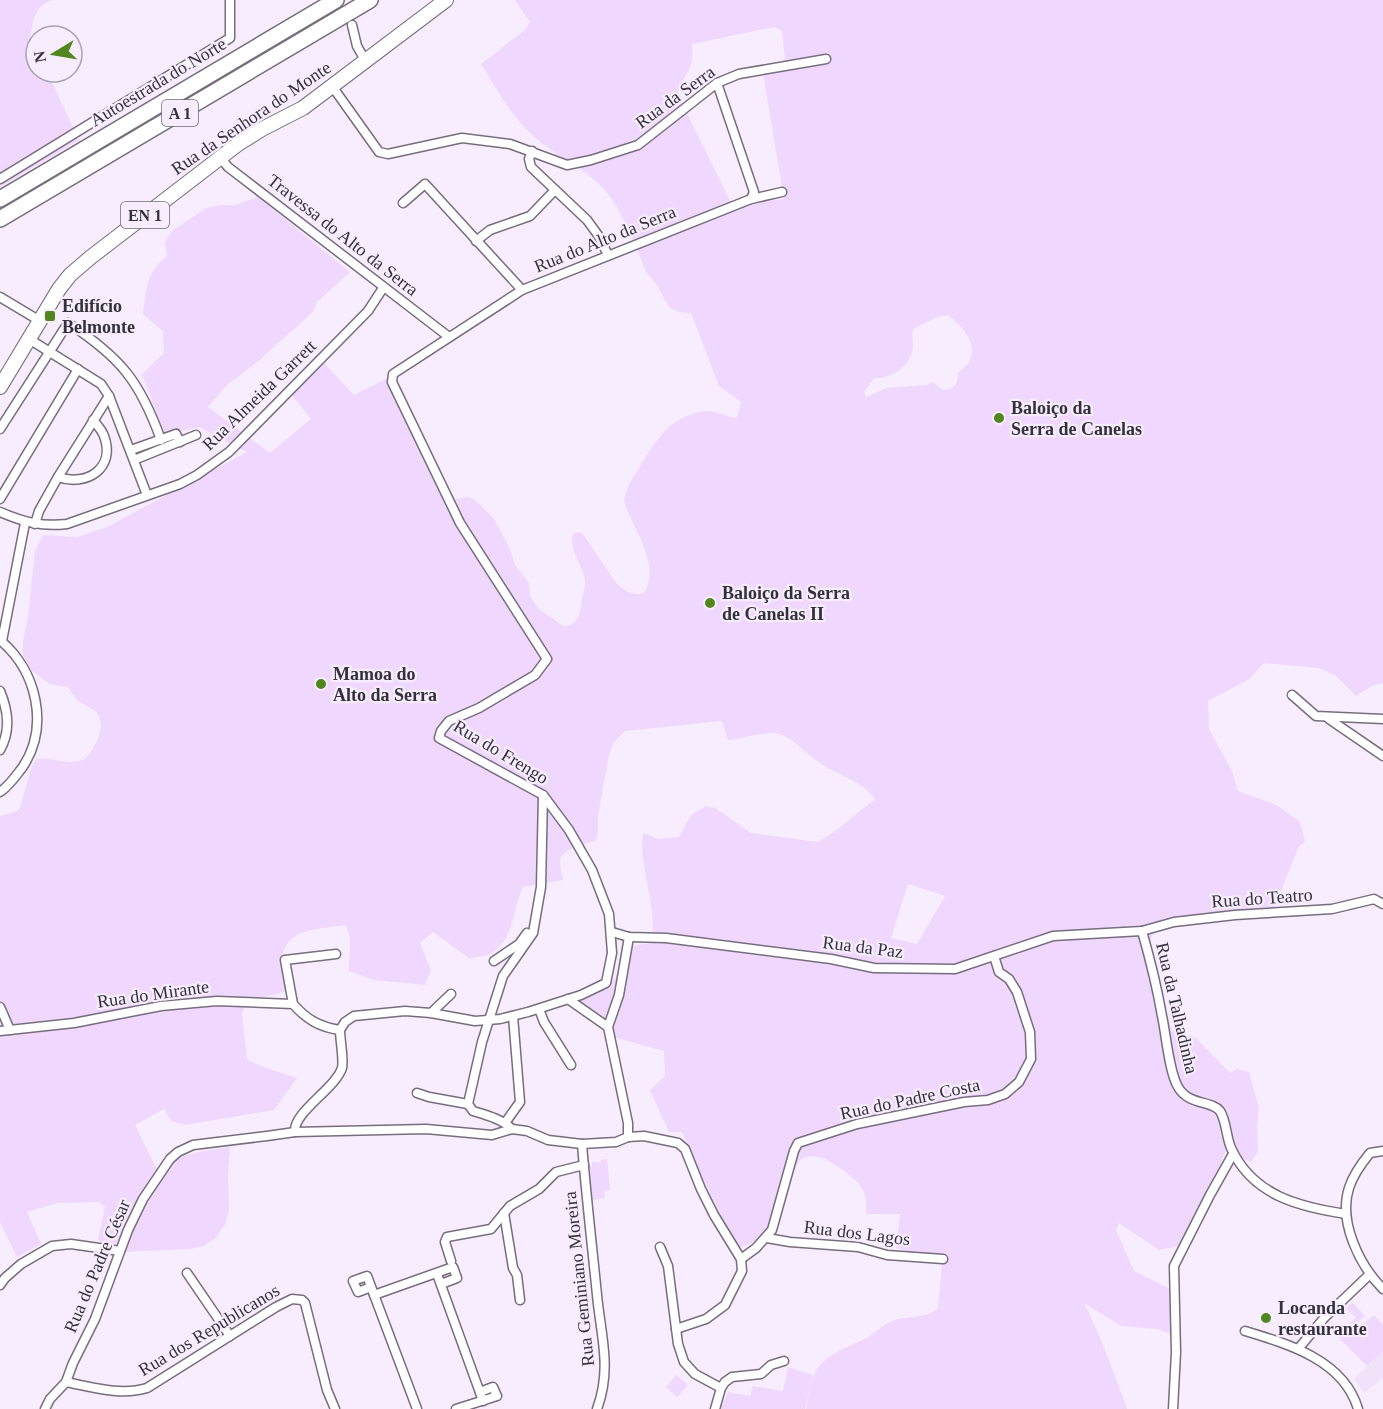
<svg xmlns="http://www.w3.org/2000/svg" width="1383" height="1409" font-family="Georgia,serif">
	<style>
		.built { fill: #f1e2fa }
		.green { fill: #f0d7fe; fill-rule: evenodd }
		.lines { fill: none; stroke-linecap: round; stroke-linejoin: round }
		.minor-casing { stroke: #776d7c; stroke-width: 11 }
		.primary-casing { stroke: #776d7c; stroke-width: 16 }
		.motorway-casing { stroke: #776d7c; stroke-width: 18 }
		.minor { stroke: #fff; stroke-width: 8 }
		.primary { stroke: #fff; stroke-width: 14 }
		.motorway { stroke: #fff; stroke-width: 15 }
		.poi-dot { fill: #51861e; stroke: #f7edfe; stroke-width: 2 }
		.labels { text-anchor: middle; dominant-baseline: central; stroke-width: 4.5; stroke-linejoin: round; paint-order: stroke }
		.shield { fill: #f7edfe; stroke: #6f6973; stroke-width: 1.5 }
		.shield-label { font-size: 16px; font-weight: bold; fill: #353138 }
		.street-label { font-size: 18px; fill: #353138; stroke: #f7edfe }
		.poi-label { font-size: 18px; font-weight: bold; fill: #353138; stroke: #f7edfe; text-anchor: start }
	</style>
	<rect width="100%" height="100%" fill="#f7edfe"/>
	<path class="built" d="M1383,1352V1378L1364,1393L1354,1379Z"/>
	<g class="green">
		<path d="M0,0H51L41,6L34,17L30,37L36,49V72H47L79,140L0,187Z"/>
		<path d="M515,0H1383V683L1372,686L1356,696L1336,676L1319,668L1264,663L1249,679L1208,701L1209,729L1232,771L1238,791L1276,805L1300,822L1305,841L1298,848L1272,914L1155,928L1148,948L1172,1031L1196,1038L1230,1073L1237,1069L1249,1072L1259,1108L1257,1126L1258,1151L1251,1162L1226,1150L1214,1180L1179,1246L1159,1250L1119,1223L1116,1230L1134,1271L1172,1290L1173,1335L1158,1329L1121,1326L1084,1303C1101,1337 1114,1373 1127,1409H806C809,1396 810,1379 818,1368C829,1352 854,1345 870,1336C880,1329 886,1322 898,1319C912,1316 928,1318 938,1308L942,1264L927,1257L896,1248L900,1214H866C867,1200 866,1190 855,1180C843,1170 818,1149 802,1159C796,1164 794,1172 791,1179C782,1204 769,1240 741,1247L732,1238L692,1157L682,1132H669L650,1090L665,1076L664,1051L613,1037L586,1014L578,999L615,979L631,946L651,943C659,907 638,869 643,833L658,839L679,837L691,815L706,806L715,808L751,833L818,842L834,832L875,799C860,779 836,775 817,761C802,751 794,736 774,733C762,732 742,739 728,740L722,721L625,731L614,742L609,755L598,816V831L596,840C586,845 561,848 560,861C560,867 562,874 563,880L523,887C512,909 515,939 491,953C486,957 475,957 469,958L433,932L420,943L431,970L425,985L374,980L349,971C348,956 354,938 345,925C321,929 287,927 282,957C281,967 286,981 288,991L248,1001L242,1013L247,1059C262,1068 281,1072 297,1078L274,1110L185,1125L171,1121L164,1109L135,1125L156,1168C177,1155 206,1150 230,1147L228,1176L229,1210L225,1224L215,1239L202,1247L188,1249L125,1252L98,1240L105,1207L99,1202L57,1203L27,1212L41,1244L17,1257L0,1222V816L17,811L20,808L32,766L36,759C54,756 65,767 85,759C95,748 108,726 96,712C91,707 85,706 80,702C75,699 71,691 68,687L50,684L31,670L23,655V641L28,617L35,551L43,535L77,537L107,527L247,452L199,427L165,435L142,374L164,353L163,331L143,314C146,289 146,273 167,256L165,242L172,231L206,208L221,205H235L258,197L350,272L317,302L312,313L257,362L226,386L208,407L270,453L311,419L291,394L324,363L354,395L396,374L395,380L454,499L467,497L474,499L494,519L509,547L515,565L529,583L530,596L538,608L563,626C581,626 580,608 583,594C584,588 586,586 585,580C583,566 568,548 573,534L580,532L583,534L616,583C624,590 634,598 645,592C660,561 633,530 624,501C626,489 631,481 637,471C654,444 668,416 705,411C716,410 726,417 737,418L741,402L719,386L691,313C667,312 669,306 658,287C654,280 648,276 645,269C634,243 625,217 608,194C591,172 565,161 543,144C514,121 500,95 481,64L526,29L530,22ZM774,27L782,31L786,70L763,73L784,199L755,202L735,211L678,95V92C684,71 695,72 692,44ZM948,315C961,325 979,343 969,362C967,366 961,370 958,373C958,383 955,390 943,390L932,382L927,385L887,388L866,397L864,392L874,378C892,379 910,366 913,348C914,341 911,336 913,329L937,317ZM908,884L945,896L917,944L891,938Z"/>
		<path d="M607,1159L610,1190L604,1191L605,1198L592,1200L588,1167L592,1166V1162L600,1163L601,1160Z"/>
		<path d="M1352,1302L1365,1316L1357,1323L1360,1327L1374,1315L1383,1325V1352L1367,1366L1337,1336L1356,1317L1346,1308Z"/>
		<path d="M788,1367L813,1375L805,1409H720L728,1392L750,1396L753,1386L783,1391Z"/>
		<path d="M676,1375L688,1385L677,1397L666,1387Z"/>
	</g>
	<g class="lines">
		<g class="minor-casing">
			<g id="minor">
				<path d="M352,25L357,46L365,60"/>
				<path d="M717,83L754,192L751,199"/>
				<path d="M332,86L379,152L388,154L462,138L510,144L567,165L591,160L638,145L717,83L739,74L826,59"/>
				<path d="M532,151L529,159L531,167L587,220L598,235L608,255"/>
				<path d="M220,157L228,167L449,337"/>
				<path d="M0,179L230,38V0"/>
				<path d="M403,203L425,184L522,290"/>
				<path d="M476,241L490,230L530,216L555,190"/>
				<path d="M0,297L40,321"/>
				<path d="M29,339L101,384L109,396L147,495"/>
				<path d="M0,429L68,323C120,357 140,381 161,440"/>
				<path d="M131,450L176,434L180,442"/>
				<path d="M134,460L196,435"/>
				<path d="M58,477C87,487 116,468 104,436C102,430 97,425 93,420"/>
				<path d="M0,499L78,369"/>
				<path d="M0,512C23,522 42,527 67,524L180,484L197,475L229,452L368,311L383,288"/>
				<path d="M35,524L39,511L58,477L109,396"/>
				<path d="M0,640C37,671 50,727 22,768C15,777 9,786 0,792"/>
				<path d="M2,641L25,523"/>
				<path d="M0,691C8,710 11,731 0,750"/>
				<path d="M1292,695L1316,716L1383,719"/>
				<path d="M1329,719L1383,756"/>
				<path d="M1142,931C1150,959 1157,987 1162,1016C1166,1034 1169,1072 1178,1087C1189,1106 1211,1100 1220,1111C1227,1122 1226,1139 1232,1150C1254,1196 1300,1207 1346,1214"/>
				<path d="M612,932L629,937L666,938L831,959L874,968L955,969L1053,936L1142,931L1174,922L1235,915L1332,909L1374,899L1383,904"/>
				<path d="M494,961L519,944L527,933"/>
				<path d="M568,999L608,1027L628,1123V1137"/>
				<path d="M293,1004L285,960L336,954"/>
				<path d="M0,1007L10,1030"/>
				<path d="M539,1009L544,1022L571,1065"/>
				<path d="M431,1013L451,994"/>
				<path d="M608,1027L619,995L629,937"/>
				<path d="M0,1031L74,1023L161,1006L217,1001L293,1004C307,1020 320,1027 340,1030"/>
				<path d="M417,1093L429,1097L468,1104"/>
				<path d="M505,1123L520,1102L513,1016"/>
				<path d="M512,1129C502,1119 486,1115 473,1111L468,1104L482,1042L503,976L533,933L541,887L543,795"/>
				<path d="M295,1132C293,1112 335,1089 342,1068C344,1060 340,1040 340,1030L345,1022L354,1016L405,1011L431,1013L475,1021L500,1019L528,1012L581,995L606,983L612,953L609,914L592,870L569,830L543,795L439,738L441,731L449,721L479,708L535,675L547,659L460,523L392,382L393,374L522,290L751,199L782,192"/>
				<path d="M582,1144C586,1194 592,1245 597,1295C601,1337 612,1368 597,1409"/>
				<path d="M1383,1151L1370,1153C1361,1164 1353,1175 1349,1188C1338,1222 1360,1266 1383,1289"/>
				<path d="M504,1213L513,1268L517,1275L520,1300"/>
				<path d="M767,1238L790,1242L858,1247L887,1255L943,1259"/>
				<path d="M660,1247L668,1266L678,1344L684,1362L695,1374L721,1388"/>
				<path d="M741,1259L756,1248L772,1230L794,1151L798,1143L857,1124L964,1102L988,1100L1005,1094L1019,1082L1031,1059L1030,1032L1017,992L1009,979L999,972L994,956"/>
				<path d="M451,1261L445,1242L447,1237L491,1229L510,1206L539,1189L556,1172L584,1165"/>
				<path d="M187,1273L230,1336"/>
				<path d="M437,1274L483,1401"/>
				<path d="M0,1285L5,1278L21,1264L52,1246L71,1244L120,1251"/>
				<path d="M371,1287L358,1292L353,1281L367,1276L417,1409"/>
				<path d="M374,1295L453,1267L457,1278L441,1284"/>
				<path d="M1245,1331C1288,1344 1344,1360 1358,1409"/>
				<path d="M1298,1349L1325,1317L1369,1275"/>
				<path d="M66,1382C92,1387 121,1396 147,1388L276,1307L292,1299L302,1300L305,1303L327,1390L335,1409"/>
				<path d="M45,1409L50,1399L66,1382L73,1363L95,1319L128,1230L143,1199L170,1159L178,1152L193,1145L267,1136L295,1132L426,1129L492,1135L512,1129L527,1131L548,1140L582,1144L616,1142L628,1137L644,1136L678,1143L685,1149L701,1189L714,1215L741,1259L742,1271L725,1305L706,1319L676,1329"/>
				<path d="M456,1409L497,1396L493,1387L480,1392"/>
				<path d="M715,1409L721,1388L725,1382L732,1377L761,1374L771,1365L784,1361"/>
				<path d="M1173,1409L1176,1352L1174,1266L1210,1195L1233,1154"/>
			</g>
		</g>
		<g class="primary-casing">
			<path id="primary" d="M0,387L59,289L70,275L91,257L238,144L262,129L303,108L446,0"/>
		</g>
		<g class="motorway-casing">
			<g id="motorway">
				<path d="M0,199L336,0"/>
				<path d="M0,219L370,0"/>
			</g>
		</g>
		<use href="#minor" class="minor"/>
		<use href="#primary" class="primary"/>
		<use href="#motorway" class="motorway"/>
	</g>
	<g class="poi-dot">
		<rect x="44" y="310" width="12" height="12" rx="3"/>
		<circle cx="999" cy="418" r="6"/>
		<circle cx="710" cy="603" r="6"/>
		<circle cx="321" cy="684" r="6"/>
		<circle cx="1266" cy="1318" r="6"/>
	</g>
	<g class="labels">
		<g class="shield">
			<rect x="162" y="100" width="36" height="26" rx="4.5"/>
			<rect x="121" y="202" width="48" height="26" rx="4.5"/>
		</g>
		<g class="shield-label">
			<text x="180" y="113">A 1</text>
			<text x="145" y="215">EN 1</text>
		</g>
		<g class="street-label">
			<text transform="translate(158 82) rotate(-31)">Autoestrada do Norte</text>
			<text transform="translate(675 97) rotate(-36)">Rua da Serra</text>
			<text transform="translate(251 118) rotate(-34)">Rua da Senhora do Monte</text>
			<text transform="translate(343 235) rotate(38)">Travessa do Alto da Serra</text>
			<text transform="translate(605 239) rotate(-22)">Rua do Alto da Serra</text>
			<text transform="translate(259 395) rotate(-44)">Rua Almeida Garrett</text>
			<text transform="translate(501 752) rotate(31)">Rua do Frengo</text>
			<text transform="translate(1262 898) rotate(-4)">Rua do Teatro</text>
			<text transform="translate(863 947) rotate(7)">Rua da Paz</text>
			<text transform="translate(153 994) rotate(-8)">Rua do Mirante</text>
			<text transform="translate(1177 1008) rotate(77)">Rua da Talhadinha</text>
			<text transform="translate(910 1099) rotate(-12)">Rua do Padre Costa</text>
			<text transform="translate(857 1233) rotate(7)">Rua dos Lagos</text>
			<text transform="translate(97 1266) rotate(-67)">Rua do Padre César</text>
			<text transform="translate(579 1279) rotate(-96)">Rua Geminiano Moreira</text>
			<text transform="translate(209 1330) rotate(-31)">Rua dos Republicanos</text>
		</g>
		<g class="poi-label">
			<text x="62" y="306">Edifício<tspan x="62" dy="21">Belmonte</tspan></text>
			<text x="1011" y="408">Baloiço da<tspan x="1011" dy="21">Serra de Canelas</tspan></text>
			<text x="722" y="593">Baloiço da Serra<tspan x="722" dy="21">de Canelas II</tspan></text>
			<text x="333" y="674">Mamoa do<tspan x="333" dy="21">Alto da Serra</tspan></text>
			<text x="1278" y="1308">Locanda<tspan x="1278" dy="21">restaurante</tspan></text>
		</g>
	</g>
	<g transform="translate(54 54) rotate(259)"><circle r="28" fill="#f7edfe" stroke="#a9a2af" stroke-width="1.5"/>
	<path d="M0-4.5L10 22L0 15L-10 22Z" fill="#51861e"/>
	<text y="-9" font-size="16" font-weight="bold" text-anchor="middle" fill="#353138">N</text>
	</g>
</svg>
